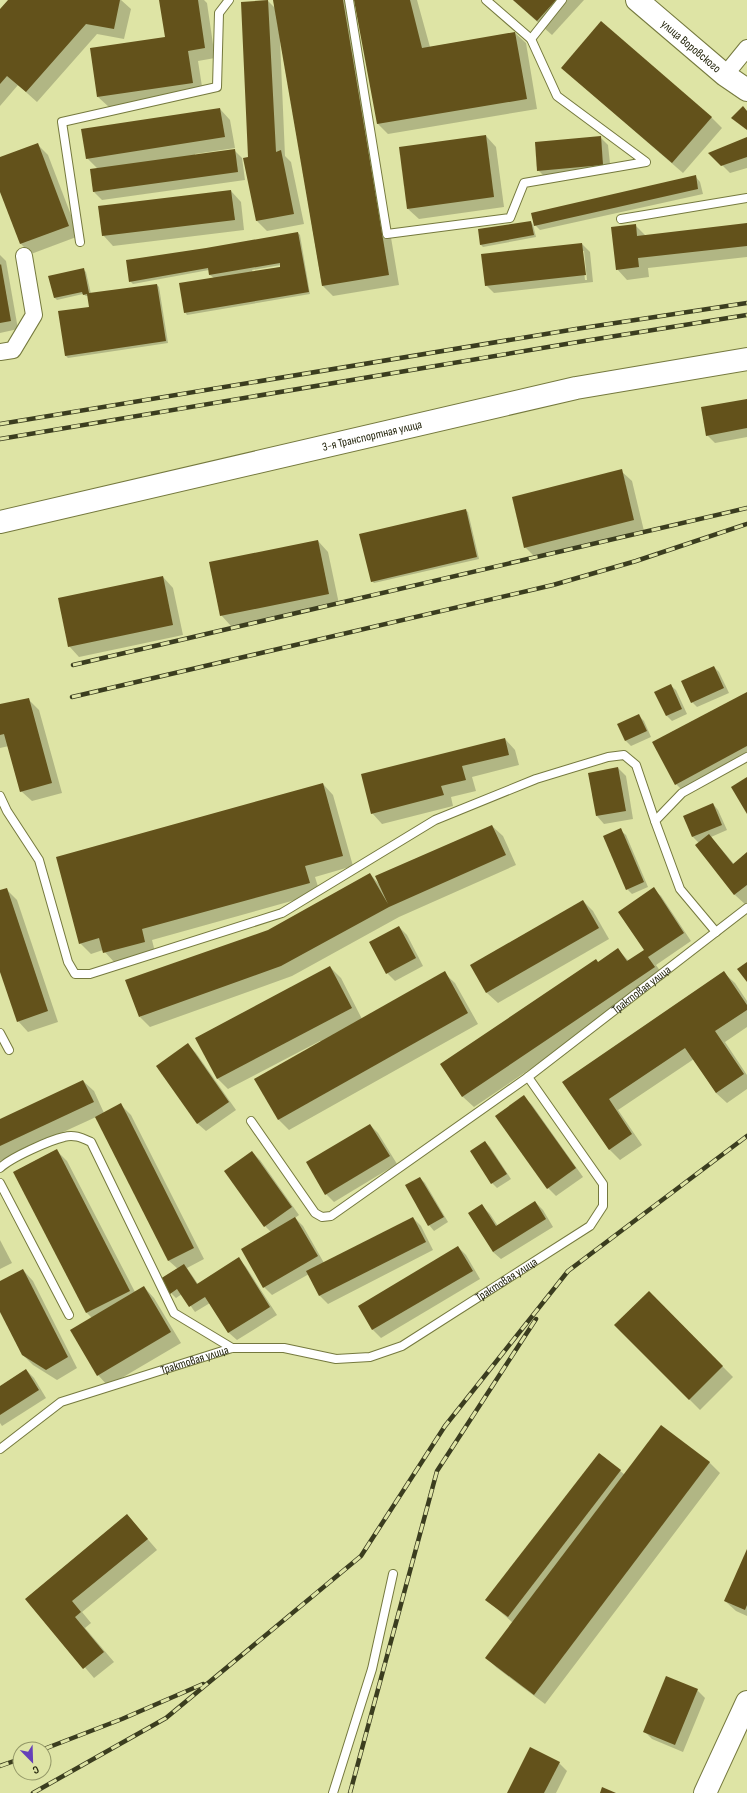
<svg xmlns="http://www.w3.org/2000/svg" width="747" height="1793" font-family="'Sofia Sans Condensed',sans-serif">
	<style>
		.shadow { fill: #0003; fill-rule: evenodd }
		.building { fill: #63521b }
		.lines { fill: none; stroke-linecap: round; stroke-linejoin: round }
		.lane-casing { stroke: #75793e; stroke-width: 10 }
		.street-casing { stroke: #75793e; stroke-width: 18 }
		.secondary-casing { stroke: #75793e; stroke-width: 24 }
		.lane { stroke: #fff; stroke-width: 8 }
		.street { stroke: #fff; stroke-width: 16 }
		.secondary { stroke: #fff; stroke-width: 22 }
		.rail-casing { stroke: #3b3d1f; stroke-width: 4.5 }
		.rail { stroke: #dee4a5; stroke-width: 3; stroke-dasharray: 9; stroke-linecap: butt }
		.labels { text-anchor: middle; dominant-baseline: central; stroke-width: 4; stroke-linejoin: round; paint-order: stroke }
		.street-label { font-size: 12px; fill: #23240b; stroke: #dee4a5 }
	</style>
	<rect width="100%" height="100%" fill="#dee4a5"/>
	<g class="shadow">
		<path d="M9,0H121L131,9L124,39L97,34L37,102L18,85L0,106V11Z"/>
		<path d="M160,0H204L207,3L215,58L198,61L203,93L109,107L98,97L166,38Z"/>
		<path d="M275,0H351L399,285L333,296L322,285L281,40H280L285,156L291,162L304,224L267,231L257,221L249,158L268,1L276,9Z"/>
		<path d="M355,0H417L430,47L515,33L526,43L537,109L388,134L378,124Z"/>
		<path d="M513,0H584L552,35Z"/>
		<path d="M562,68L711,117L722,128L683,173Z"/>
		<path d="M220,109L230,120L235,148L195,154V156L234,150L242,158L245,180L102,200L94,192L91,170L98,169L87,158Z"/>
		<path d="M486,136L496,147L504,207L419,219L408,209Z"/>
		<path d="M600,137L608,145L611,173L546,178L538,170Z"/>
		<path d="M747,138V168L730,173L710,153Z"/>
		<path d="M37,144L48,155L79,236L31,254L21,244L0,189V158Z"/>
		<path d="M695,176L700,182L703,194L540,230L535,225Z"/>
		<path d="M231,191L241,202L244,230L113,246L103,235Z"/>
		<path d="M531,222L533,225L536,237L483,247L481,245L479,230Z"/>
		<path d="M747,224V257L648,268L649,277L627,280L617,269L635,225L646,236Z"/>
		<path d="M298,233L300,235L310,294L187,315L185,312L214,278L210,275L209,270L133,284L130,281L206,249ZM281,265V267L253,272L252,270Z"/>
		<path d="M582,244L590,252L593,282L494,293L486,285ZM582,251H584L587,280H585Z"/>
		<path d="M0,255L6,261L18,329L0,333Z"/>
		<path d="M83,269L86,272L91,294L157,285L159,287L168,343L68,358L65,355L90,308L88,296H86L83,294L57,300L54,297Z"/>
		<path d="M747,400V437L715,443L707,435Z"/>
		<path d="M621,471L632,481L644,531L536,558L525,547Z"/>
		<path d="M465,510L468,512L479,559L374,583L372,581Z"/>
		<path d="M318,541L328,552L339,604L231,626L221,615Z"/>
		<path d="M163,577L173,588L183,635L79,657L69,646Z"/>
		<path d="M714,667L719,672L729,693L697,707L692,702Z"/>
		<path d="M670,685L676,690L687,714L672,721L667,716Z"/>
		<path d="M747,693V762L686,794L676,784Z"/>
		<path d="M28,699L39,710L62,793L32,801L21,791L9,746L0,748V705Z"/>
		<path d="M639,716L644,721L651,737L631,746L626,741L619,725Z"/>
		<path d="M505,739L515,750L519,765L472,777L476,791L451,797L453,806L382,824L372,813Z"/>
		<path d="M618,768L626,776L633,819L604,824L597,816L589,774Z"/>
		<path d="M323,784L333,795L353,866L315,877L320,893L152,940L155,952L115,963L103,950L91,954L80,943Z"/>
		<path d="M713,804L718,810L727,830L711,837L734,864L747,854V904L746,905L735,895L696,845L699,843L693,837L684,817Z"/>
		<path d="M492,826L503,836L516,865L399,917L292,976L150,1027L140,1017L268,931L370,874L379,884Z"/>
		<path d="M620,830L626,835L648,887L632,894L627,889Z"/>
		<path d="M6,889L17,900L58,1022L28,1032L18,1021L0,968V891Z"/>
		<path d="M653,889L661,896L691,941L656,965L665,978L474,1107L463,1097L441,1064L618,950L629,961L645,950Z"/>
		<path d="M583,901L593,911L609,939L498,1003L487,993L471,965Z"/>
		<path d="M399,927L407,935L423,966L395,981L387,973Z"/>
		<path d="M330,967L341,978L362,1019L444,973L455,983L478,1024L289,1130L279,1120L256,1079L321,1042L320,1041L228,1089L218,1079L196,1038Z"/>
		<path d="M724,973L735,983L747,1001V1027L725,1042L747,1075V1089L727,1103L716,1093L694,1059L618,1110L642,1145L620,1160L609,1149L564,1082Z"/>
		<path d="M188,1045L196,1053L236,1110L206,1131L198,1124L158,1066Z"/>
		<path d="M83,1081L94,1091L104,1113L121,1105L131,1115L204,1259L187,1268L198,1284L239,1259L246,1267L277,1315L237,1340L229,1333L210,1303L195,1312L182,1294L176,1298L171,1293L178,1269L169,1261L96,1117L0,1161V1120Z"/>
		<path d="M524,1097L532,1105L583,1177L556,1196L548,1188Z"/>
		<path d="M370,1125L378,1133L397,1164L334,1202L326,1194Z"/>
		<path d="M485,1142L490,1147L511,1179L497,1188L492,1183Z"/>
		<path d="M56,1150L67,1161L135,1292L144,1287L154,1298L181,1343L108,1386L98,1375L92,1318L87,1313L14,1172Z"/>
		<path d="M252,1152L260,1160L299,1215L295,1218L303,1226L324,1263L413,1218L421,1226L433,1250L328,1304L320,1296L309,1274L272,1295L264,1287L271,1232L265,1226Z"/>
		<path d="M420,1178L425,1183L448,1222L434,1231L429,1225L406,1186Z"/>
		<path d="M535,1202L543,1210L553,1227L501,1259L493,1252L482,1206L490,1214L498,1226Z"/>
		<path d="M0,1240L12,1263L0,1269Z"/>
		<path d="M458,1247L466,1255L480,1279L381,1338L373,1330L359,1306Z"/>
		<path d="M23,1270L33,1281L77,1368L57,1380L33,1365L22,1354L0,1310V1282Z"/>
		<path d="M649,1292L733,1377L700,1410L615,1325Z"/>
		<path d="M26,1370L34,1378L46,1398L2,1426L0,1423V1387Z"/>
		<path d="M600,1454L625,1475L709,1462L720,1473L545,1704L497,1668L487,1658L513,1623L487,1600Z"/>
		<path d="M127,1515L157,1550L82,1612L91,1623L85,1628L114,1662L94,1678L26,1599Z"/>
		<path d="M747,1551V1616L736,1611L725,1601Z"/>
		<path d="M697,1690L705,1698L683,1752L652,1739L644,1731Z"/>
		<path d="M559,1763L567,1771L556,1793H509Z"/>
	</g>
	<g class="building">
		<path d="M8,0H120L114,29L86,24L26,92L7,76L0,84V9Z"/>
		<path d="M159,0H198L205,48L188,51L193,83L97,97L90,48L165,37Z"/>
		<path d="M268,0L276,152L281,150L294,214L256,221L243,158L248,157L241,2Z"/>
		<path d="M273,0H343L389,275L322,286Z"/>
		<path d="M354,0H410L422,48L515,32L527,99L377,124Z"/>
		<path d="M513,0H556L537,21Z"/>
		<path d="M601,21L712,117L672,163L561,68Z"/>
		<path d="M743,106L747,111V130L731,118Z"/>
		<path d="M220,108L225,137L86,159L81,129Z"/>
		<path d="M486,135L494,197L407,209L399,147Z"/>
		<path d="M601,136L603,165L537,171L535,142Z"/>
		<path d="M747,137V157L721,166L708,153Z"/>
		<path d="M38,143L69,226L20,244L0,192V157Z"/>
		<path d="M235,149L238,172L93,192L90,169Z"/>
		<path d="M696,175L698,189L534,226L531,213Z"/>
		<path d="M231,190L235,220L102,236L98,206Z"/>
		<path d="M531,221L534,235L480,245L478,229Z"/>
		<path d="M747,223V246L638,258L639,267L616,270L611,227L636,224L637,236Z"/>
		<path d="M298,232L309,292L184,313L179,283L280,267V263L209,275L208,268L129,282L126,260L206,248Z"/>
		<path d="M582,243L586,275L485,286L481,254Z"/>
		<path d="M1,264L11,321L0,323V265Z"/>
		<path d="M84,268L89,293L157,284L166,341L65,356L58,311L89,307L87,294L83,295L82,292L54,298L48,276Z"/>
		<path d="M747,399V428L706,436L701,407Z"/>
		<path d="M622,469L634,520L524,548L512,497Z"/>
		<path d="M466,509L477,557L371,582L359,534Z"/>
		<path d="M318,540L329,594L220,616L209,562Z"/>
		<path d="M163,576L173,625L68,647L58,598Z"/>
		<path d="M714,666L724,688L691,703L681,681Z"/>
		<path d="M671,684L682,709L666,716L654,692Z"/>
		<path d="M747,692V746L675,785L652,742Z"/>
		<path d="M29,698L52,783L20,792L4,734L0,735V704Z"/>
		<path d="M639,714L647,731L625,741L617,724Z"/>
		<path d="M505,738L509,755L462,766L466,780L441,786L444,795L371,814L361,774Z"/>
		<path d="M618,767L626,811L596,816L588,773Z"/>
		<path d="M747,777V814L731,787Z"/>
		<path d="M323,783L343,856L305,866L310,883L142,929L145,942L103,953L99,938L79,944L56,857Z"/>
		<path d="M713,803L722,825L692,837L683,816Z"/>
		<path d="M492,825L506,855L389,907L281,966L139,1017L125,980L268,930L370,873L388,904L375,876Z"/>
		<path d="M621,828L644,882L626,890L603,836Z"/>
		<path d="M709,834L733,864L747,852V885L734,895L695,845Z"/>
		<path d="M654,887L684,933L648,957L655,967L462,1097L440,1064L596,959L598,962L618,948L627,961L644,950L618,912Z"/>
		<path d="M7,888L48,1011L17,1022L0,972V890Z"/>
		<path d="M583,900L599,928L486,993L470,965Z"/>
		<path d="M399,926L416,958L386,974L369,942Z"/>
		<path d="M747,962V982L737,969Z"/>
		<path d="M330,966L352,1008L217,1079L195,1038Z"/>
		<path d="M445,971L468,1013L278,1120L254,1079Z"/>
		<path d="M724,971L747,1005V1010L715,1031L744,1074L716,1093L685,1048L609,1099L632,1134L609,1150L562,1082Z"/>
		<path d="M188,1043L229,1102L197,1124L156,1066Z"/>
		<path d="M83,1080L94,1102L0,1146V1119Z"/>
		<path d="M524,1095L576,1168L547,1189L495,1116Z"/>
		<path d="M121,1103L194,1248L168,1261L95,1117Z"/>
		<path d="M370,1124L390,1156L325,1195L306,1162Z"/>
		<path d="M485,1141L507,1174L491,1184L470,1151Z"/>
		<path d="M57,1149L130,1291L86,1313L13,1172Z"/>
		<path d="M252,1151L292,1207L264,1227L224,1171Z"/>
		<path d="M420,1177L444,1217L428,1226L405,1185Z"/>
		<path d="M535,1201L546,1219L493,1252L468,1213L482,1204L496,1226Z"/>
		<path d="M295,1217L318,1256L263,1288L241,1249Z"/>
		<path d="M413,1217L426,1242L319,1296L306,1271Z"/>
		<path d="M458,1246L473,1271L372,1330L358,1306Z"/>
		<path d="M239,1257L270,1307L228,1333L205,1297L189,1307L177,1289L170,1294L160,1279L184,1264L197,1284Z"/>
		<path d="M23,1269L68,1357L46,1370L22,1355L0,1312V1281Z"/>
		<path d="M144,1286L171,1332L97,1376L70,1330Z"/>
		<path d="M649,1291L723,1366L689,1400L614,1325Z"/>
		<path d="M26,1369L39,1390L0,1415V1386Z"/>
		<path d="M661,1425L710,1462L534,1695L485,1658Z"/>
		<path d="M599,1453L621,1470L508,1617L485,1600Z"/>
		<path d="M127,1514L148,1539L72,1601L81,1612L75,1617L104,1652L83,1669L25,1599Z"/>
		<path d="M747,1549V1605L745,1610L724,1601Z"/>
		<path d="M666,1676L698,1689L675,1745L643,1732Z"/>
		<path d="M530,1747L560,1762L544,1793H507Z"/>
		<path d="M602,1787L616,1793H600Z"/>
	</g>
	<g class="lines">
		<g class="lane-casing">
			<g id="lane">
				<path d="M349,0L387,234L510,218L524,183L646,162L557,96L531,39L486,0"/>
				<path d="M531,39L562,0"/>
				<path d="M621,219L747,198"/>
				<path d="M80,242L62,122L217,87L219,13L229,0"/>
				<path d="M0,796L7,811L39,860L68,962L75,974H90L282,913L435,820L536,779L608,757L624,755L636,765L655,821"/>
				<path d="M716,932L680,889L655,821L682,793L747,757"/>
				<path d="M0,1033L9,1050"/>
				<path d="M251,1121L315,1213L322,1217L331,1216L528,1077"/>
				<path d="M0,1168C10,1158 50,1140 64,1137C74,1134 82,1138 91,1142L174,1313L232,1348"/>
				<path d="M0,1183L69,1315"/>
				<path id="s1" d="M0,1449L61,1402L232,1348H284L336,1359L370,1357L402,1346L590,1226L603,1206V1184L528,1077L747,908"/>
				<path d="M333,1793L372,1669L393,1574"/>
			</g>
		</g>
		<g class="street-casing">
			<g id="street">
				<path d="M725,75L747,48"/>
				<path d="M0,352L13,350L34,315L24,256"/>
			</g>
		</g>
		<g class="secondary-casing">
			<g id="secondary">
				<path id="s2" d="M637,0L725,75L747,90"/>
				<path id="s3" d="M0,522L576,388L747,359"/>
				<path d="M705,1793L747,1702"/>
			</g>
		</g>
		<use href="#lane" class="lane"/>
		<use href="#street" class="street"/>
		<use href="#secondary" class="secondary"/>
		<g class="rail-casing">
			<g id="rail">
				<path d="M0,424L576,329L747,303"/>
				<path d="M0,439L578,342L747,315"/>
				<path d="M73,665L747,508"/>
				<path d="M72,697L553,585L636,561L747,524"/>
				<path d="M44,1749L122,1719L203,1684"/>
				<path d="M0,1766L20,1759"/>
				<path d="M33,1793L166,1718L361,1556L445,1426L568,1271L747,1136"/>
				<path d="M350,1793L437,1471L536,1319"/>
			</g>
		</g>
		<use href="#rail" class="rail"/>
	</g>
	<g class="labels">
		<g class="street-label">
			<text stroke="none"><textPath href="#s2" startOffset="71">улица Воровского</textPath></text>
			<text stroke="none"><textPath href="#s3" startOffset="382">3-я Транспортная улица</textPath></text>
			<text stroke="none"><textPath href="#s1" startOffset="972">Трактовая улица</textPath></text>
			<text stroke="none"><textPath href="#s1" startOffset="553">Трактовая улица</textPath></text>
			<text stroke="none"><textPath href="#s1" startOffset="217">Трактовая улица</textPath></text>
		</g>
	</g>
	<g transform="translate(32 1761) rotate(157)"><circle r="19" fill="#dee4a5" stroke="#939767"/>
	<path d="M0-3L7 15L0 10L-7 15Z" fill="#6540b9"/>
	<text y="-6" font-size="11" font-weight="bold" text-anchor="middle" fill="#23240b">С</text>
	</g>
</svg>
